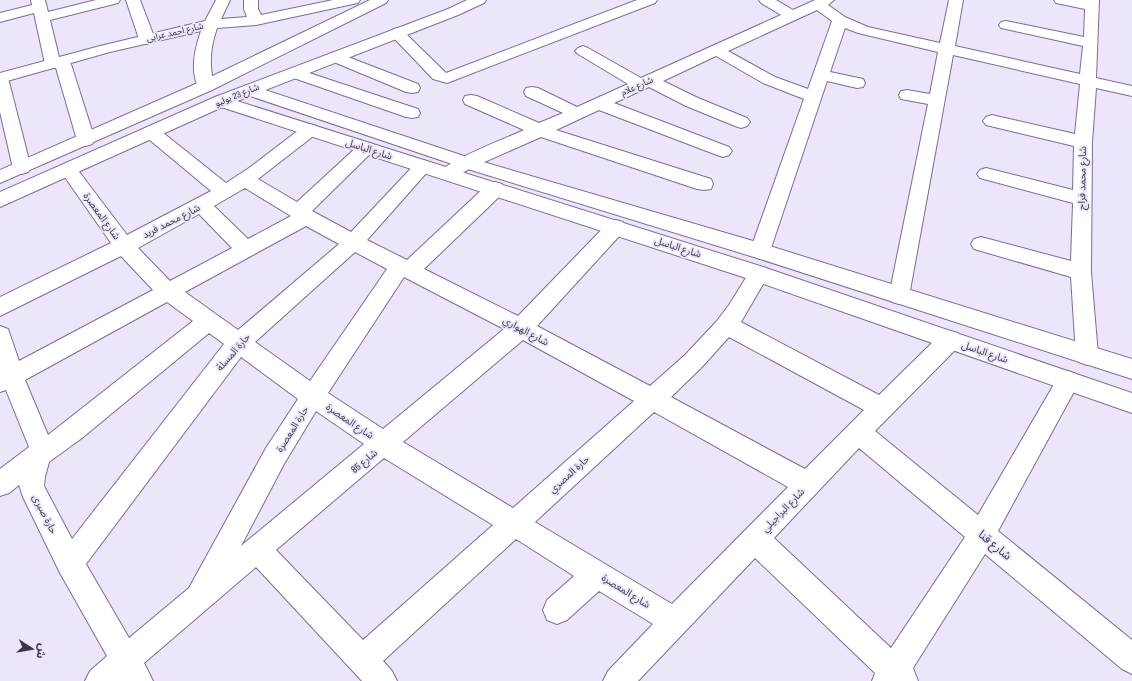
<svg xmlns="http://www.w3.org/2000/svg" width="1132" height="681" font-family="'Archivo Narrow','Noto Sans Arabic',sans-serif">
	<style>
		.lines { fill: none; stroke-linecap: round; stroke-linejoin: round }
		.street-casing { stroke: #7e6b99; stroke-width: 2 }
		.secondary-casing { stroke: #7e6b99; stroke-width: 2 }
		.primary-casing { stroke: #7e6b99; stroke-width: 2 }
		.street { fill: #fff; fill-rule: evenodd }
		.secondary { fill: #fff; fill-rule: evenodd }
		.primary { fill: #fff; fill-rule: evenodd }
		.labels { text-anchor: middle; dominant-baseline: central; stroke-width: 3.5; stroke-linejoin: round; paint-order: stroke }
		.far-street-label { font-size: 9px; fill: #3d354a; stroke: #ede5fa }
		.street-label { font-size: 10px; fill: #3d354a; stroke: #ede5fa }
		.near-street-label { font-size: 12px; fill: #3d354a; stroke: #ede5fa }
	</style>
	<rect width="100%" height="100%" fill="#ede5fa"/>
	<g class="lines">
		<g class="street-casing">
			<g id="street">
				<path d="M31,0H45L48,12L96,0H120L118,3L50,20L59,57L68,58L70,61L95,140L92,144L86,146L80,144L77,140L56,68L47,67L45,64L34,13L0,22V13L32,5Z"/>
				<path d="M126,0H140L155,39L152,42L147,44L142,42L139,39Z"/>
				<path d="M637,0H657L655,3L447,83L433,79L389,33L392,30L397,28L402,30L446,73Z"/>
				<path d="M759,0H776L793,10L815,0H834L828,5L845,17L868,27L940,43L949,0H963L955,46L1080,74L1083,46L1006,29L1001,28L999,25L1001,22L1006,21L1084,37L1085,9L1056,3L1054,0H1099L1096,78L1132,86V96L1096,88L1092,142L1091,272L1098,355L1095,362L1087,365L1079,362L1076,355L1071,277L974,249L971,244L974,239L981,237L1071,261L1073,203L980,178L977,174L980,170L986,168L1073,190L1074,146L986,125L983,121L986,117L992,115L1075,134L1080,84L953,55L909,296L906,302L899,304L892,302L889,296L928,104L901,99L899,95L901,91L907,90L930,94L938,52L858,33L845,28L830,72L863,79L865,83L863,87L857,88L827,81L770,251L767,256L760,259L753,256L750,251L804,99L763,83L716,56L663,81L698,98L747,118L750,122L747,126L741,128L735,126L686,106L649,87L614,103L729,147L732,151L729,155L723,157L717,155L599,110L556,130L711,179L713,184L711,189L704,190L697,189L541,137L473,167L453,178L447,180L441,178L438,174C446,161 507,138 524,130L465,104L463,100L465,96L471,95L477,96L539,123L563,113L526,96L524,92L526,88L532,87L538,88L577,107L628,84L578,54L575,51L578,48L583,46L588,48L641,78L781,15L761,3ZM817,10L832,21L808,89L775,77L728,51Z"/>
				<path d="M335,52L418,84L420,88L418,92L412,93L406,92L329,60L327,57L329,54Z"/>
				<path d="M294,68L418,109L420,113L418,117L412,118L406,117L288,76L286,73L288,70Z"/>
				<path d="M0,73L6,75L8,78L31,168L28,172L22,174L16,172L13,168L0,112Z"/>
				<path d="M310,124L316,126L319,130L316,134L258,179L297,202L360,144L366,142L372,144L375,148L372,152L312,211L351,232L417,162L423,160L429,162L432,166L429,170L367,240L407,260L488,184L495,182L502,184L504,189L502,194L424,269L518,316L609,222L616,220L623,222L626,227L623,232L537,326L650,386L685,355L716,322L729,305L752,268L759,266L766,268L769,274L741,322L879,395L942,333L950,331L958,333L961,340L958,347L875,431L978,515L1060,374L1068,371L1076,374L1079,381L1076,388L998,531L1132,640V674L1122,669L985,554L913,668L918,681H872L875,673L755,558L638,681H603L608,671L653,624L599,591L567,620L557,624L547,620L543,610L547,600L574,576L516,539L383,661L392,671L397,681H362L256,567L144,663L153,681H85L90,671L107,656L60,573L23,497L19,485L9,493L0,496V469L29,447L6,390L0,392V326L8,329L19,361L153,290L121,256L0,316V297L111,243L62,173L59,169L62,165L68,163L74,165L127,235L211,191L145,136L142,132L145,128L151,126L157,128L226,183L249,168L304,126ZM245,188L291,216L248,239L214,206ZM199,214L232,248L170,281L138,248ZM306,226L339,244L238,330L185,292ZM355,252L387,269L310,381L255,342ZM404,277L504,329L383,429L328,393ZM167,302L193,321L48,435L25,380ZM209,333L224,344L72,539L44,486L45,477L49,462L82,438ZM729,337L864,410L805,469L671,397L701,368ZM523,340L634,401L513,508L403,442ZM241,357L298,399L266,448L189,588L129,638L86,564ZM316,411L364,444L241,546L284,464ZM654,412L788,487L672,604L535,522ZM859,448L965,537L891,648L774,538ZM384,458L493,525L363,640L276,550Z"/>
			</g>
		</g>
		<g class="secondary-casing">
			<g id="secondary">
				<path d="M216,0H230L221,19L247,17L244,9V0H258V9L261,15L333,0H360L358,3L353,4L256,25L217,28C210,48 209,65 214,86L212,90L206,91L200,90C189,73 195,48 201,31L110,52L0,83V73L100,46L205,21Z"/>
				<path d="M250,85L473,159L760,243L1132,359V379L757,258L461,167L244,94L242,90L244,86Z"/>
				<path d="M221,96L766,268L1132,393V413L752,280L215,105L213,101L215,97Z"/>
			</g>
		</g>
		<g class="primary-casing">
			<g id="primary">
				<path d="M370,0H388L386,3L212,90L0,183V170L200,82Z"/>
				<path d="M467,0H486L484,3L458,15L227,105L0,207V192L215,97L448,9Z"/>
			</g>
		</g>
		<use href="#street" class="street"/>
		<use href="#secondary" class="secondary"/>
		<use href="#primary" class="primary"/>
	</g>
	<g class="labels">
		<g class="far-street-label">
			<text transform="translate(175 32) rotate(-13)">شارع احمد عرابى</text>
			<text transform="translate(637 86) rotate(-24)">شارع علام</text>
			<text transform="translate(237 95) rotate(-22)">شارع 23 يوليو</text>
		</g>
		<g class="street-label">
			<text transform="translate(369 149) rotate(18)">شارع الباسل</text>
			<text transform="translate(1082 178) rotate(-89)">شارع محمد فراج</text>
			<text transform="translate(102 216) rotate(54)">شارع المعصرة</text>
			<text transform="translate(171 221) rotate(-27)">شارع محمد فريد</text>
			<text transform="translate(678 247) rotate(18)">شارع الباسل</text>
			<text transform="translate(526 331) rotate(28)">شارع الهواري</text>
			<text transform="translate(233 352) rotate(-49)">حارة المسلة</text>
			<text transform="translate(985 352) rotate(19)">شارع الباسل</text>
			<text transform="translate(350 421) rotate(34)">شارع المعصرة</text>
			<text transform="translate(292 429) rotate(-58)">حارة المعصرة</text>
			<text transform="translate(364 461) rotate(-40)">شارع 85</text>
			<text transform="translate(569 474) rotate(-42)">حارة المصري</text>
			<text transform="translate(783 510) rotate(-46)">شارع البراجيلي</text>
			<text transform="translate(45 514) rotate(63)">حارة صبرى</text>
			<text transform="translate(626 591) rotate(32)">شارع المعصرة</text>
		</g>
		<g class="near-street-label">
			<text transform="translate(995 545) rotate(40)">شارع قنا</text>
		</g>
	</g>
	<g transform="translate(32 649) rotate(102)" stroke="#ede5fa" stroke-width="3" paint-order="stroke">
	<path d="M0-3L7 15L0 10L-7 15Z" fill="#3d354a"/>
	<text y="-6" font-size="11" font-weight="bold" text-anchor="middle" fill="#3d354a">ش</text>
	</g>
</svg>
